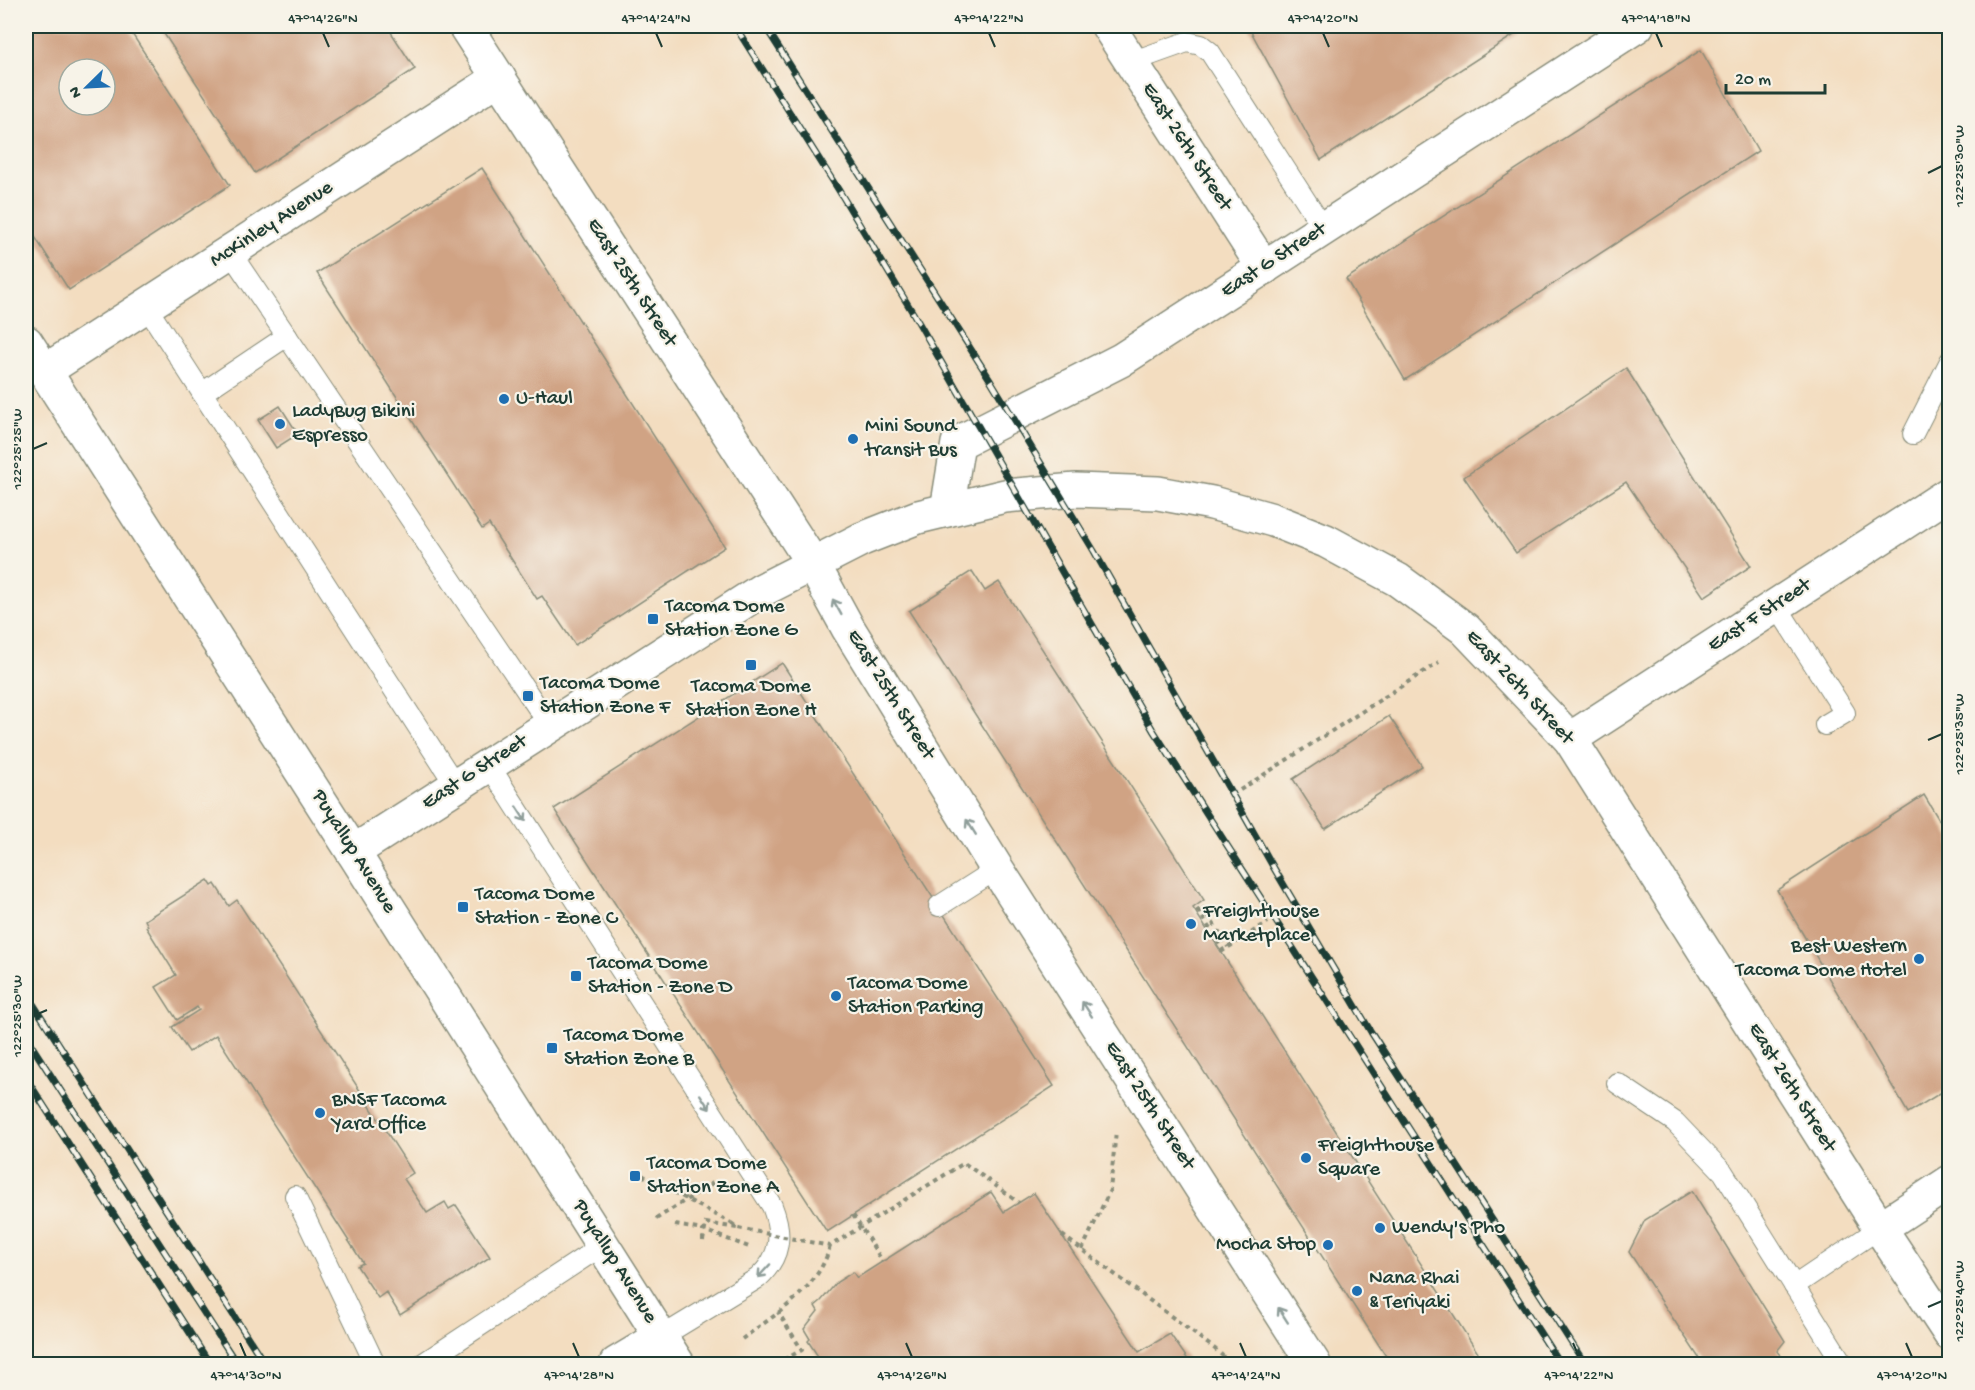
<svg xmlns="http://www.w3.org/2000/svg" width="1975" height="1390" font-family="'Gochi Hand',sans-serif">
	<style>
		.building { fill: #d0a384; fill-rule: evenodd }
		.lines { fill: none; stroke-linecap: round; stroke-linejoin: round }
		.lane-casing { stroke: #898d7a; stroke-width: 22 }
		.street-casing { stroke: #898d7a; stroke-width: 36 }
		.secondary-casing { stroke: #898d7a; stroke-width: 36 }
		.path { stroke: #898d7a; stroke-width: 4; stroke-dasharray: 4.5 4.5; stroke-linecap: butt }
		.lane { stroke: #fff; stroke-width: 20 }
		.street { stroke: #fff; stroke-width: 33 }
		.secondary { stroke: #fff; stroke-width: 33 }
		.rail-casing { stroke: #1f3d34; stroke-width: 7 }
		.rail { stroke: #f7f3e8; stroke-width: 4.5; stroke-dasharray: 14; stroke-linecap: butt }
		.path-bridge { stroke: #898d7a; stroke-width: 4; stroke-dasharray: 4.5 4.5; stroke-linecap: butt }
		.oneway { stroke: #8f9e9a }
		.ticks { fill: none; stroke: #1f3d34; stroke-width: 2 }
		.poi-dot { fill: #1f6fb2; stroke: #f7f3e8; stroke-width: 2 }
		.labels { text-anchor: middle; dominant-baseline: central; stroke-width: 4.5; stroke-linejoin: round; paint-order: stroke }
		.street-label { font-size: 21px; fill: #1f3d34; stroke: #f7f3e8 }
		.poi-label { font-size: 21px; fill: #1f3d34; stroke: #f7f3e8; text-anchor: start }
		.neatline { fill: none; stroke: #1f3d34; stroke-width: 2 }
		.ticks-label { font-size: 15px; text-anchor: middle; fill: #1f3d34 }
	</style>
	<rect width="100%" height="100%" fill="#f7f3e8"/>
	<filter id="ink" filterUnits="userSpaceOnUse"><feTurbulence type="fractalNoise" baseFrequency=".0167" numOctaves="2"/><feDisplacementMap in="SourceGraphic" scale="12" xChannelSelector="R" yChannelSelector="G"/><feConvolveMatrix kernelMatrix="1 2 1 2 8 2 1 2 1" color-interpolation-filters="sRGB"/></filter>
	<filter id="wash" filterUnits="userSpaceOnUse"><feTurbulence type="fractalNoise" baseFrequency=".008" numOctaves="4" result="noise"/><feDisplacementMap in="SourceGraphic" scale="24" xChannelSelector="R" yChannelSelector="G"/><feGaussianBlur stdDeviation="1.35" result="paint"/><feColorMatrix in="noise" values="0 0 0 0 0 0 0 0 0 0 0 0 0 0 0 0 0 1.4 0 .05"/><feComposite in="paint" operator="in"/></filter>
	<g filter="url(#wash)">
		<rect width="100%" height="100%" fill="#f3ddc0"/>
		<g id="blocks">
			<g class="building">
				<path d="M26,26H127L230,185L69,290L26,223ZM69,69H105V105H69Z"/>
				<path d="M159,26H387L415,69L255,173Z"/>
				<path d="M1248,26H1528L1321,160Z"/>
				<path d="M1701,50L1758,151L1405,380L1346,279Z"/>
				<path d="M482,168L725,547L575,645L542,596L537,599L489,524L482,529L317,273Z"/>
				<path d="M1626,368L1751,566L1704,597L1626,482L1516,553L1464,477Z"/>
				<path d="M280,406L298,434L276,448L258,420Z"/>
				<path d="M972,571L985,591L999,582L1204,900L1193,908L1485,1364H1391L909,611Z"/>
				<path d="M782,663L1054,1086L827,1232L554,809Z"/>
				<path d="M1389,716L1422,766L1325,829L1293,779Z"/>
				<path d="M1924,795L1950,838V1087L1908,1113L1777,890Z"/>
				<path d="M208,880L212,886L215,884L229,906L237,900L413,1173L404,1179L427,1213L445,1202L449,1209L456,1205L490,1257L400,1315L386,1292L378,1298L357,1266L363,1263L216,1035L189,1052L172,1027L199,1010L197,1007L177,1020L156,987L176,975L146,927L148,926L145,920Z"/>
				<path d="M1692,1191L1785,1341L1777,1351L1786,1364H1703L1629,1252L1645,1220Z"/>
				<path d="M991,1192L1004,1212L1034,1193L1139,1352L1170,1334L1191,1364H823L808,1341L810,1339L804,1329L818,1311L815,1306L821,1301L837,1282L853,1272L857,1278Z"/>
			</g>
		</g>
	</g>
	<g filter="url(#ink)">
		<use href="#blocks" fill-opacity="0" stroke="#898d7a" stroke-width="1.5"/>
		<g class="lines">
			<g class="lane-casing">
				<g id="lane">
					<path d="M1131,62L1187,42L1201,45L1210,52L1324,229"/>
					<path d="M230,252L550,726"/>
					<path d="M146,306L456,786"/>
					<path d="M202,393L287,336"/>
					<path d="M1913,434L1950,361"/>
					<path d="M1776,605L1845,713L1825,725"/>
					<path d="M489,765L772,1206C783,1234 781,1257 758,1278L661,1337"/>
					<path d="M939,906L997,869"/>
					<path d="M1617,1083L1675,1122L1723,1172L1843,1364"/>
					<path d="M295,1196L375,1364"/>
					<path d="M1794,1286L1880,1228"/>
					<path d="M422,1364L603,1245"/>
				</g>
			</g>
			<g class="street-casing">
				<g id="street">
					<path d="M465,26L813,564"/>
					<path d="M1108,26L1264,268"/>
					<path d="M45,371L499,78"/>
					<path d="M947,510L958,443L1121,360L1637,26"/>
					<path d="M1570,739L1950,493"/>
					<path d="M1880,1228L1950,1182"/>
					<path d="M616,1364L661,1337"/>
				</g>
			</g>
			<g class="secondary-casing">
				<g id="secondary">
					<path d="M26,342L353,852L678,1364"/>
					<path d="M813,564L848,628L997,869L1314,1364"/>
					<path d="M353,852L762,590L862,539L918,517L1005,496L1076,490L1158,493L1212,503L1273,520L1326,541L1398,580L1465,629L1570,739L1880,1228L1950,1334"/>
				</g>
			</g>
			<g class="path">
				<path d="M1240,790L1439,662"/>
				<path d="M1198,910L1223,950"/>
				<path d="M1196,912L1203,907L1228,947"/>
				<path d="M1221,952L1268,922"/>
				<path d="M642,1175L731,1223"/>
				<path d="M1003,1191L1019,1203"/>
				<path d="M853,1215L883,1262"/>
				<path d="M656,1219L716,1181"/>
				<path d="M675,1225L703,1230L749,1247"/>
				<path d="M1062,1235L1215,1349L1226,1359H1234L1243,1364"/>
				<path d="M703,1241V1230"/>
				<path d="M1082,1250L1110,1190L1116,1131"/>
				<path d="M742,1339C776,1314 819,1289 830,1246"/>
				<path d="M776,1364L802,1350L778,1312"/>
			</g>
			<use href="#lane" class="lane"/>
			<use href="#street" class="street"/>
			<use href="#secondary" class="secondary"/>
			<g class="rail-casing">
				<g id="rail">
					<path d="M735,26L838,189L913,313L1153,730L1560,1364"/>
					<path d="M765,26L991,381L1094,551L1275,870L1371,1032L1585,1364"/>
					<path d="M26,993L265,1364"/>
					<path d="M26,1037L237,1364"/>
					<path d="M26,1078L210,1364"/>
				</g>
			</g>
			<use href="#rail" class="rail"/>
			<g class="path-bridge">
				<path d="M731,1223L738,1228L830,1246L964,1163L1003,1191"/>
				<path d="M703,1241L706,1223L737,1228"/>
			</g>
		</g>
		<defs><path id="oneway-shaft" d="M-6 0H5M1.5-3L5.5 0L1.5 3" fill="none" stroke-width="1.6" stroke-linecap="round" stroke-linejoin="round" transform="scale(1.5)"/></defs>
		<g class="oneway">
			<use href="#oneway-shaft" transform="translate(837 607) rotate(-119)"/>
			<use href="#oneway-shaft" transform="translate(521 814) rotate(57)"/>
			<use href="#oneway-shaft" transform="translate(971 827) rotate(-122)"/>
			<use href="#oneway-shaft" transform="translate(1087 1009) rotate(-123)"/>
			<use href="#oneway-shaft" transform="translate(705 1102) rotate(57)"/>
			<use href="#oneway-shaft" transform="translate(764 1271) rotate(133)"/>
			<use href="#oneway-shaft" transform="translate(1283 1315) rotate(-123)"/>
		</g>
	</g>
	<path class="ticks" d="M323,33L329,47M656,33L662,47M989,33L995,47M1323,33L1329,47M1656,33L1662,47M1928,173L1942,166M33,449L47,443M1928,740L1942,734M33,1016L47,1010M1928,1307L1942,1301M240,1343L246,1357M573,1343L579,1357M906,1343L912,1357M1240,1343L1246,1357M1573,1343L1579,1357M1906,1343L1912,1357"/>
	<g class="poi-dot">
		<circle cx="504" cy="399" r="6"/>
		<circle cx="280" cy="424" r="6"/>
		<circle cx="853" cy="439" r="6"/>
		<rect x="647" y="613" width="12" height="12" rx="3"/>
		<rect x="745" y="659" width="12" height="12" rx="3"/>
		<rect x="522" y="690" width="12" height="12" rx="3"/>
		<rect x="457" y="901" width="12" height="12" rx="3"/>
		<circle cx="1191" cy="924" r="6"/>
		<circle cx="1919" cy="959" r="6"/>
		<rect x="570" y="970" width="12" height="12" rx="3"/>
		<circle cx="836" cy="996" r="6"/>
		<rect x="546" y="1042" width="12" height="12" rx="3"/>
		<circle cx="320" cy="1113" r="6"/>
		<circle cx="1306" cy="1158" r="6"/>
		<rect x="629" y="1170" width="12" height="12" rx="3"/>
		<circle cx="1380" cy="1228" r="6"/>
		<circle cx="1328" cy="1245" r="6"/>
		<circle cx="1357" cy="1291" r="6"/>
	</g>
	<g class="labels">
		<g class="street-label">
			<text transform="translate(1186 147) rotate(57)">East 26th Street</text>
			<text transform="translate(272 225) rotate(-33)">McKinley Avenue</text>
			<text transform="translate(1274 261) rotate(-33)">East G Street</text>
			<text transform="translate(631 283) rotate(57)">East 25th Street</text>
			<text transform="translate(1760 616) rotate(-33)">East F Street</text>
			<text transform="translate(1519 688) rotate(47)">East 26th Street</text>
			<text transform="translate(890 695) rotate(58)">East 25th Street</text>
			<text transform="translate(475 773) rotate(-33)">East G Street</text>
			<text transform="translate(353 852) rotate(58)">Puyallup Avenue</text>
			<text transform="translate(1791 1088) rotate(58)">East 26th Street</text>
			<text transform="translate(1149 1106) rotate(57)">East 25th Street</text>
			<text transform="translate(614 1262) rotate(58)">Puyallup Avenue</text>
		</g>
		<g class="poi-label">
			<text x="516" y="399">U-Haul</text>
			<text x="292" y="412">LadyBug Bikini<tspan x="292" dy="24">Espresso</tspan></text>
			<text x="865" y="427">Mini Sound<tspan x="865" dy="24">transit Bus</tspan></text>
			<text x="665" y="607">Tacoma Dome<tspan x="665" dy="24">Station Zone G</tspan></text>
			<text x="540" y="684">Tacoma Dome<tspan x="540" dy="24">Station Zone F</tspan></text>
			<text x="751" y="687" text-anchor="middle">Tacoma Dome<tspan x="751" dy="24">Station Zone H</tspan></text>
			<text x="475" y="895">Tacoma Dome<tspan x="475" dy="24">Station - Zone C</tspan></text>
			<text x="1203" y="912">Freighthouse<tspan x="1203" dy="24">Marketplace</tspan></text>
			<text x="1907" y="947" text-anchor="end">Best Western<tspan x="1907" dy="24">Tacoma Dome Hotel</tspan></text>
			<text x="588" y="964">Tacoma Dome<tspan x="588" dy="24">Station - Zone D</tspan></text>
			<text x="848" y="984">Tacoma Dome<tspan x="848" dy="24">Station Parking</tspan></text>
			<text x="564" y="1036">Tacoma Dome<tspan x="564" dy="24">Station Zone B</tspan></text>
			<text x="332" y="1101">BNSF Tacoma<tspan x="332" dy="24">Yard Office</tspan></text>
			<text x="1318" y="1146">Freighthouse<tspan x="1318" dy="24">Square</tspan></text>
			<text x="647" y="1164">Tacoma Dome<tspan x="647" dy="24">Station Zone A</tspan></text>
			<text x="1392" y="1228">Wendy's Pho</text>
			<text x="1316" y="1245" text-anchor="end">Mocha Stop</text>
			<text x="1369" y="1279">Nana Rhai<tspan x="1369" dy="24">&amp; Teriyaki</tspan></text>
		</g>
	</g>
	<rect width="1975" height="1390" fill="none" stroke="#f7f3e8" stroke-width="66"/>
	<g transform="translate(87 87) rotate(246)"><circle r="28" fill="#f7f3e8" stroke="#a1aaa0" stroke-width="1.5"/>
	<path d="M0-4.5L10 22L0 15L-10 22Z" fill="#1f6fb2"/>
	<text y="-9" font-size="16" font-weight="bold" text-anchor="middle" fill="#1f3d34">N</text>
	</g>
	<path d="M1726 84v9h99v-9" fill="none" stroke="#1f3d34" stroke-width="3"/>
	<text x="1735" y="84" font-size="18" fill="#1f3d34" stroke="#f7f3e8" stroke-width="4.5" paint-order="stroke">20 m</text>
	<rect x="33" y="33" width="1909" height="1324" class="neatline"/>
	<g class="ticks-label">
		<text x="323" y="22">47°14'26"N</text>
		<text x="656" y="22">47°14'24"N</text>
		<text x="989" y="22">47°14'22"N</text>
		<text x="1323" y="22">47°14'20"N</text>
		<text x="1656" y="22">47°14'18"N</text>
		<text transform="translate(1958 166) rotate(-90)" y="5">122°25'30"W</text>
		<text transform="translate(16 449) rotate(-90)" y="5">122°25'25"W</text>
		<text transform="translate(1958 734) rotate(-90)" y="5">122°25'35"W</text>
		<text transform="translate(16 1016) rotate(-90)" y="5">122°25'30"W</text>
		<text transform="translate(1958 1301) rotate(-90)" y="5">122°25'40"W</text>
		<text x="246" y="1379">47°14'30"N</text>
		<text x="579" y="1379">47°14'28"N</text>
		<text x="912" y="1379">47°14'26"N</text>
		<text x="1246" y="1379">47°14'24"N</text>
		<text x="1579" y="1379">47°14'22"N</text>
		<text x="1912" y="1379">47°14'20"N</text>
	</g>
</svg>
